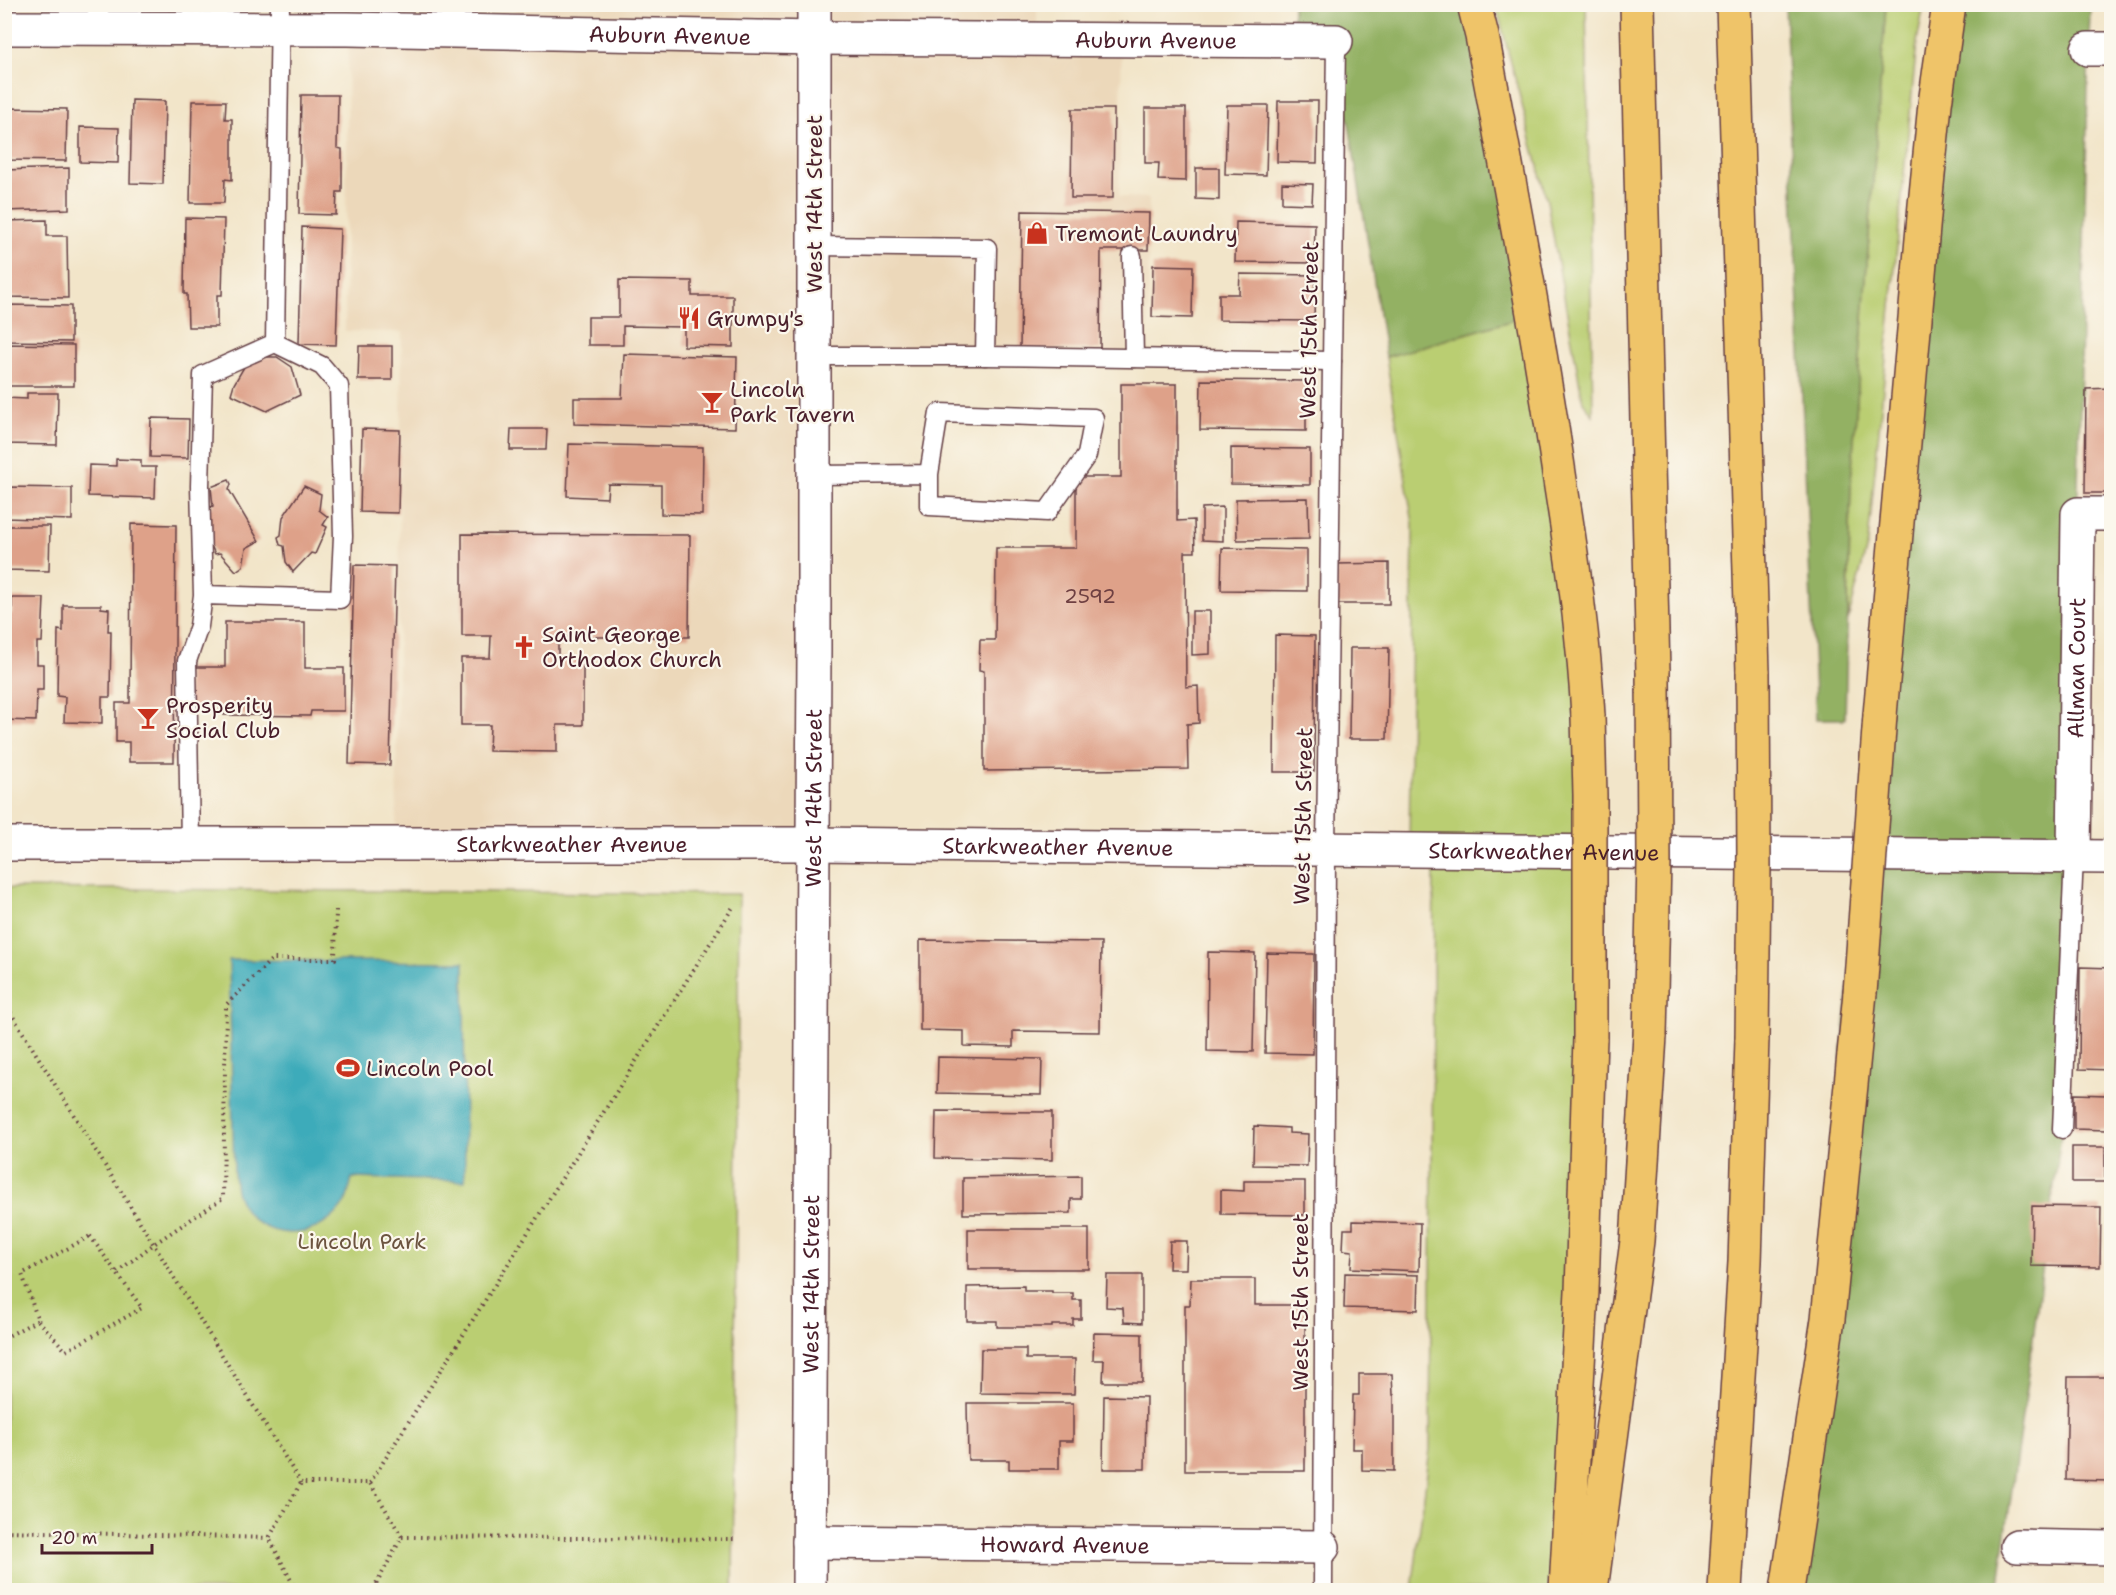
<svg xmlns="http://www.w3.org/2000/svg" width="2116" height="1595" font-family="'Shantell Sans',sans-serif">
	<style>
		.built { fill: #ecd8ba }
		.green { fill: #bace72; stroke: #82764e; stroke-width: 1.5 }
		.forest { fill: #93b164; stroke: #6e6848; stroke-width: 1.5 }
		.water { fill: #3cabba; stroke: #436572; stroke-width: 1.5 }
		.building { fill: #dea189 }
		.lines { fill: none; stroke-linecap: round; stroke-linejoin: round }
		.service-casing { stroke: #633d43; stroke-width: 21 }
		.minor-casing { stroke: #633d43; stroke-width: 36 }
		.tertiary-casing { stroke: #633d43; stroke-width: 36 }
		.motorway-casing { stroke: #633d43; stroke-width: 36 }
		.path { stroke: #633d43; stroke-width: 4; stroke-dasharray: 1.5 4.5; stroke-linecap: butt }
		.service { stroke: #fff; stroke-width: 18 }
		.minor { stroke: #fff; stroke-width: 33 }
		.tertiary { stroke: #fff; stroke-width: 33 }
		.motorway { stroke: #efc469; stroke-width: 33 }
		.motorway-bridge-casing { stroke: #633d43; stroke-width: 36; stroke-linecap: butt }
		.motorway-bridge { stroke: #efc469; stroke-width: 33 }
		.labels { text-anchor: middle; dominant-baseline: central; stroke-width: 4.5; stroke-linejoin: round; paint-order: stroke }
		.number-label { font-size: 20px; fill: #6f4042 }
		.street-label { font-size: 22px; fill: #4a1f2b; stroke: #fbf7ec }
		.poi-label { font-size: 22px; fill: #4a1f2b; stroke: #fbf7ec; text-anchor: start }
		.park-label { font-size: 22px; fill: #6c5440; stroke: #fbf7ec }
	</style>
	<rect width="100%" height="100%" fill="#fbf7ec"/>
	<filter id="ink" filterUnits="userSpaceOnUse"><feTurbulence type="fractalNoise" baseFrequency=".0167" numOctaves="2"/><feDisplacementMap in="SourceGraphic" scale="12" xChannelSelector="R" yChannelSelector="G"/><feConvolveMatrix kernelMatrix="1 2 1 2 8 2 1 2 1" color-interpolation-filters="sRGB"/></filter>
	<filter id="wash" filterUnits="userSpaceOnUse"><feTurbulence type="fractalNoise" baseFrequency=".008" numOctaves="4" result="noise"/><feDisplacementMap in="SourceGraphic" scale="24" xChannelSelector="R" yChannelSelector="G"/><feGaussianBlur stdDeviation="1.35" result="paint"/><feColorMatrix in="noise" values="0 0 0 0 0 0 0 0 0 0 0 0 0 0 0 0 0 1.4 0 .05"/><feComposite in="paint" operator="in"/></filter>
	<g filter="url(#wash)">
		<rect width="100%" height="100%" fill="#f2e5c9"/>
		<path class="built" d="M516,4H1037V40H1122L1119,197L1149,198L1148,358L813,356L812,844H396L402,332L345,331L348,29L516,32Z"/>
		<g class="green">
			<path d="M1496,5H1586L1593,415L1583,402L1547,201Z"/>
			<path d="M1886,5H1924L1917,42L1868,542L1848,620L1851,481Z"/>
			<path d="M1534,314L1585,657L1566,1590H1412L1430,1449L1434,851L1409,850L1413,524L1386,357Z"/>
			<path d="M5,888L739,894L733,1590H5Z"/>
		</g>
		<g class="forest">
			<path d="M1293,5H1474L1534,314L1386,357L1336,42L1292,41Z"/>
			<path d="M1785,5H1886L1851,481L1845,719H1816Z"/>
			<path d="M1949,5H2090L2062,1129L1998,1590H1787Z"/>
		</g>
		<path class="water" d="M229,960L464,962L465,1181L352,1178C350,1185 349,1194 346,1200C323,1244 257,1245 238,1197C235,1191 235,1181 234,1174Z"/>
		<g id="blocks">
			<g class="building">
				<path d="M301,95H338L337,148L342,149V192H337L336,215L299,214Z"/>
				<path d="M132,100L165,101L163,184L130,183Z"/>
				<path d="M192,101H226L225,119H232V180L225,179L224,203H190Z"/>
				<path d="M1278,101H1318L1317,163L1277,162Z"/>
				<path d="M1227,105H1268L1266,175L1225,174Z"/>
				<path d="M5,108L67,109L66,161L5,160Z"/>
				<path d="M1145,108H1186V181L1158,180L1159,163H1145Z"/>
				<path d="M1072,109H1114L1113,198H1071Z"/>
				<path d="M80,127L119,128L118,163L80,162Z"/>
				<path d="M69,168V209L4,211V170Z"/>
				<path d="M1196,168H1219V200L1196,199Z"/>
				<path d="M1282,183L1313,184L1312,204L1282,203Z"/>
				<path d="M1022,211L1149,213L1148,250H1101L1100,349H1020Z"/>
				<path d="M185,218L224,219L222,295H217V327H188L187,294H184Z"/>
				<path d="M47,220V236H67L68,298L4,297V221Z"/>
				<path d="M1236,222L1315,224L1314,263L1235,262Z"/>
				<path d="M302,227L340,229L336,345L299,344Z"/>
				<path d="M1153,265L1193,266L1192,318L1152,317Z"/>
				<path d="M1240,274L1315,275L1314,321L1219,320V294H1239Z"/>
				<path d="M619,280L692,281V296H733V347L684,346V327L623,326V345H588V317H619Z"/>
				<path d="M4,305L71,306V342L4,341Z"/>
				<path d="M4,344L74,345V386H4Z"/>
				<path d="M359,346H392V380H358Z"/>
				<path d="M624,354L737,357L735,428L574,424V398H622Z"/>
				<path d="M257,357H277L292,367L300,395L267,411L231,394L234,384L244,367Z"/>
				<path d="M1201,380L1306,381V431L1200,430Z"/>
				<path d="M1121,384H1177V521L1194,520L1195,552H1185L1186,687L1198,686L1199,723L1187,724L1188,769L984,771V671L979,670L980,640H995L996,548H1076V477H1121Z"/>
				<path d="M2112,388V493H2085L2086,389Z"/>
				<path d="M27,393H58L57,445L4,444V398L27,399Z"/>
				<path d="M151,418L189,419L188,458L150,457Z"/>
				<path d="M362,429L400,430L398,513L360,512Z"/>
				<path d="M511,429H547L546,450H510Z"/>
				<path d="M569,444L703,447L702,515L661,514V485L608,484L607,498L567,496Z"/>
				<path d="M1231,448L1310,449V485L1231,484Z"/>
				<path d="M116,459L141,460V467H156L155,498L88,496L89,465L116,466Z"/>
				<path d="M229,480L231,484L229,490L259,541L246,548L243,566L236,571L220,553L215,554L209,541L203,511L213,506L211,487Z"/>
				<path d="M304,486L321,494L319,510L328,517L323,525L327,527L315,554L311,553L293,572L286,562L284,546L280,545L278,537L281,535L283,517Z"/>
				<path d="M4,487L72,488V520L4,518Z"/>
				<path d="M1308,498L1309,539L1237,540L1236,499Z"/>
				<path d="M1223,507V541L1202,540V508Z"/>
				<path d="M131,524L176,525L174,762H129V742H116V703H130Z"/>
				<path d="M4,526H50L49,571L4,570Z"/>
				<path d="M462,534L690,535L689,637H558V658L583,657V725H557V752L489,751L490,725H461V658H490L491,636H462Z"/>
				<path d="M1222,548L1307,550V591L1221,590Z"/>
				<path d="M1389,563V604H1337L1336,564Z"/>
				<path d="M354,565L395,566L390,765L349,764Z"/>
				<path d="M12,598H44L42,642H37V664H43V690H37L36,721L4,720V614H12Z"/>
				<path d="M63,605H101V608L109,609L108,631H111L110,697H102V723L64,722L65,697L57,696L58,630L63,631Z"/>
				<path d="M1192,611H1210V654L1192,655Z"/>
				<path d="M225,622H305V668H344V711H311L310,716L224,715V711L187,710L188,667H225Z"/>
				<path d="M1275,635L1315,636L1314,772H1274Z"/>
				<path d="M1350,648H1389L1387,739H1349Z"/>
				<path d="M920,940L1101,942L1100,1032L1013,1031V1047L964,1046V1031L920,1030Z"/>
				<path d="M1208,952L1255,953L1253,1052L1207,1051Z"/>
				<path d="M1267,953L1314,954L1313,1054L1265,1053Z"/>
				<path d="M2080,967L2112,968V1070L2079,1069Z"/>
				<path d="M938,1057L1042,1059L1041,1095L937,1093Z"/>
				<path d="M2074,1094L2107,1095V1130L2074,1129Z"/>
				<path d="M936,1111L1052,1112V1160L935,1158Z"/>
				<path d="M1254,1126L1289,1128V1133L1308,1134L1307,1166L1253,1165Z"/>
				<rect x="2072" y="1147" width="33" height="35"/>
				<path d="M1081,1176V1199H1071V1213L963,1214V1178Z"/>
				<path d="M1244,1181H1305V1215L1221,1214V1190L1244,1191Z"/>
				<path d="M2032,1206L2101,1207L2100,1267L2031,1266Z"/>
				<path d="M1353,1221L1420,1223L1419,1271L1351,1268L1352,1251L1343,1250L1344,1229H1353Z"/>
				<rect x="968" y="1229" width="121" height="40"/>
				<path d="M1170,1241H1187L1186,1269H1169Z"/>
				<path d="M1345,1273L1419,1275L1418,1310L1344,1308Z"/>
				<path d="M1107,1275H1142V1323L1124,1322L1123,1308L1106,1307Z"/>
				<path d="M1191,1279H1255V1305H1305V1471H1185V1305H1190Z"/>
				<path d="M1024,1286V1291H1052V1293H1073V1300H1081V1319H1073V1325H1052V1327H997V1321H967V1287Z"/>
				<path d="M1094,1333L1142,1334V1382H1103L1104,1360H1093Z"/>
				<path d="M981,1349H1026V1359H1075L1074,1394L980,1393Z"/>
				<path d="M1359,1374H1392L1393,1395H1394V1471L1362,1470V1449H1352L1353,1395H1359Z"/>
				<path d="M2068,1377H2112V1481L2066,1480Z"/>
				<path d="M1104,1396L1146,1397L1145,1469H1103Z"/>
				<path d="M967,1403H1073V1441H1059V1469H1009V1460H968Z"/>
			</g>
		</g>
	</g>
	<g filter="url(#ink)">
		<use href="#blocks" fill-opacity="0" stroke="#633d43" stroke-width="1.5"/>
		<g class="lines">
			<g class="service-casing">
				<g id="service">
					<path d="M1132,256L1134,358"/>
					<path d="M275,343L280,4"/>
					<path d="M813,356H985L987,248L813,246"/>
					<path d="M985,356L1332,361"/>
					<path d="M813,475L929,474V506L1047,512L1087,455L1094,418L939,413L929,474"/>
					<path d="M190,844L187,661L199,626L203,595L200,486L203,375L275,343L322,366L339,386L343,536L340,599L203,595"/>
					<path d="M2062,1129L2074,856"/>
					<path d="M1323,1590L1326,849L1336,41"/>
				</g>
			</g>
			<g class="minor-casing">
				<g id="minor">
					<path id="s1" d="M4,28L348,29L814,38L1336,41"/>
					<path d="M2088,49H2112"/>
					<path id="s2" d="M2074,856L2078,514H2112"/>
					<path id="s3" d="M809,1542L1323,1547"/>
					<path d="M2017,1546L2112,1548"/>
				</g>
			</g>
			<g class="tertiary-casing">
				<g id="tertiary">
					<path id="s4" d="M4,844H812L2112,857"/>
					<path id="s5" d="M809,1590L814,650V4"/>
				</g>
			</g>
			<g class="motorway-casing">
				<g id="motorway">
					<path d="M1474,4L1482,36C1510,186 1539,336 1561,487C1573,563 1584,639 1588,716"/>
					<path d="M1637,4L1653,672"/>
					<path d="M1733,4L1753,672"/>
					<path d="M1880,715L1925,205L1935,104L1949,4"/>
					<path d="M1566,1590L1582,1291L1590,1038"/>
					<path d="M1591,1590L1637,1241L1650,1036"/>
					<path d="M1725,1590L1745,1262L1752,1039"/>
					<path d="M1787,1590L1828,1319L1860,993"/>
				</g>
			</g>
			<g class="path">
				<path d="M4,1002L301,1483"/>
				<path d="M90,1236L142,1308L66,1351L38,1320L22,1274Z"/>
				<path d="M117,1272L154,1244L223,1198L226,1005L272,959H335L336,910"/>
				<path d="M4,1338L38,1320"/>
				<path d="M370,1483L733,907"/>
				<path d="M4,1531L269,1538"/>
				<path d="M402,1537L734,1539"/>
				<path d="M296,1590L269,1538L301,1483H370L402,1537L373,1590"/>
			</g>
			<use href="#service" class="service"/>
			<use href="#minor" class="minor"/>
			<use href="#tertiary" class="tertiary"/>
			<use href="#motorway" class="motorway"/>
			<g class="motorway-bridge-casing">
				<g id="motorway-bridge">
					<path d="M1588,716L1590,795V1038"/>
					<path d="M1860,993L1880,715"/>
					<path d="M1650,1036L1654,862L1653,672"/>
					<path d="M1752,1039L1754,867L1753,672"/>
				</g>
			</g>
			<use href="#motorway-bridge" class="motorway-bridge"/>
		</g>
	</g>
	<defs>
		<g id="shop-bare" transform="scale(1.8)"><path d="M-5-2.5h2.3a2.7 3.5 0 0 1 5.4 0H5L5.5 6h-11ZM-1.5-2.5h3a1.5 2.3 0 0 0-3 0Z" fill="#c8321e" stroke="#fbf7ec" stroke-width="2.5" paint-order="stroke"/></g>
		<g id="restaurant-bare" transform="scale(1.8)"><path d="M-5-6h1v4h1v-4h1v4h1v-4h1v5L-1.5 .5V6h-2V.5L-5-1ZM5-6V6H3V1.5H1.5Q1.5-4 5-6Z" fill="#c8321e" stroke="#fbf7ec" stroke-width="2.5" paint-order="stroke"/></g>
		<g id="bar-bare" transform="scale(1.8)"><path d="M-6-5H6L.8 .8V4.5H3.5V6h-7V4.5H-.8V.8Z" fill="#c8321e" stroke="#fbf7ec" stroke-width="2.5" paint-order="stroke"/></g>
		<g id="church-bare" transform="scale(1.8)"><path d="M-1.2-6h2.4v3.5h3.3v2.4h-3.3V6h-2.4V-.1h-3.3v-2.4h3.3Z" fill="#c8321e" stroke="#fbf7ec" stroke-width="2.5" paint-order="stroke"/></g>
		<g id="stadium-bare" transform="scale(1.8)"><path d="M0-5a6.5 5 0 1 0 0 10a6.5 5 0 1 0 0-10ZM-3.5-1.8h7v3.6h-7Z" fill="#c8321e" stroke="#fbf7ec" stroke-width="2.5" paint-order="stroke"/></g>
	</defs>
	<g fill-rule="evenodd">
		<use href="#shop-bare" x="1037" y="233"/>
		<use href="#restaurant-bare" x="689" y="318"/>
		<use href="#bar-bare" x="712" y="402"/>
		<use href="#church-bare" x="524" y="647"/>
		<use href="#bar-bare" x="148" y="718"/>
		<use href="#stadium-bare" x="348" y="1068"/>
	</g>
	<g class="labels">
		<g class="number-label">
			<text x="1090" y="596">2592</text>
		</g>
		<g class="street-label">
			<text stroke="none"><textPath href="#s1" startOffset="666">Auburn Avenue</textPath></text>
			<text stroke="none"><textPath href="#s1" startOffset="1152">Auburn Avenue</textPath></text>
			<text transform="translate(814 204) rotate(-90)">West 14th Street</text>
			<text transform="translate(1309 330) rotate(-89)">West 15th Street</text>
			<text stroke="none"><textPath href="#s2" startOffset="188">Allman Court</textPath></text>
			<text stroke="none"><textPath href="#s5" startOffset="792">West 14th Street</textPath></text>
			<text transform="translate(1303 816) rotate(-89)">West 15th Street</text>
			<text stroke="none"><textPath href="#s4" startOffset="568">Starkweather Avenue</textPath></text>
			<text stroke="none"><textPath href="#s4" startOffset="1054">Starkweather Avenue</textPath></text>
			<text stroke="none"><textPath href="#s4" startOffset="1540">Starkweather Avenue</textPath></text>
			<text stroke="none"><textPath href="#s5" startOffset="306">West 14th Street</textPath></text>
			<text transform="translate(1300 1302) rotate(-90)">West 15th Street</text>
			<text stroke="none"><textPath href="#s3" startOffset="256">Howard Avenue</textPath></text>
		</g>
		<g class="poi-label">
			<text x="1055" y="233">Tremont Laundry</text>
			<text x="707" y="318">Grumpy's</text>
			<text x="730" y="389">Lincoln<tspan x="730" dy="25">Park Tavern</tspan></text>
			<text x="542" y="634">Saint George<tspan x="542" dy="25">Orthodox Church</tspan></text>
			<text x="166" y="705">Prosperity<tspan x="166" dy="25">Social Club</tspan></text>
			<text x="366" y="1068">Lincoln Pool</text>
		</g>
		<g class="park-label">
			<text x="362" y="1241">Lincoln Park</text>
		</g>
	</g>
	<rect width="2116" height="1595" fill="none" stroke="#fbf7ec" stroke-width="24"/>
	<path d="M42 1544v9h110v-9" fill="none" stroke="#4a1f2b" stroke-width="3"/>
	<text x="51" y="1544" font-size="18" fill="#4a1f2b" stroke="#fbf7ec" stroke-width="4.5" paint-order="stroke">20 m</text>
</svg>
